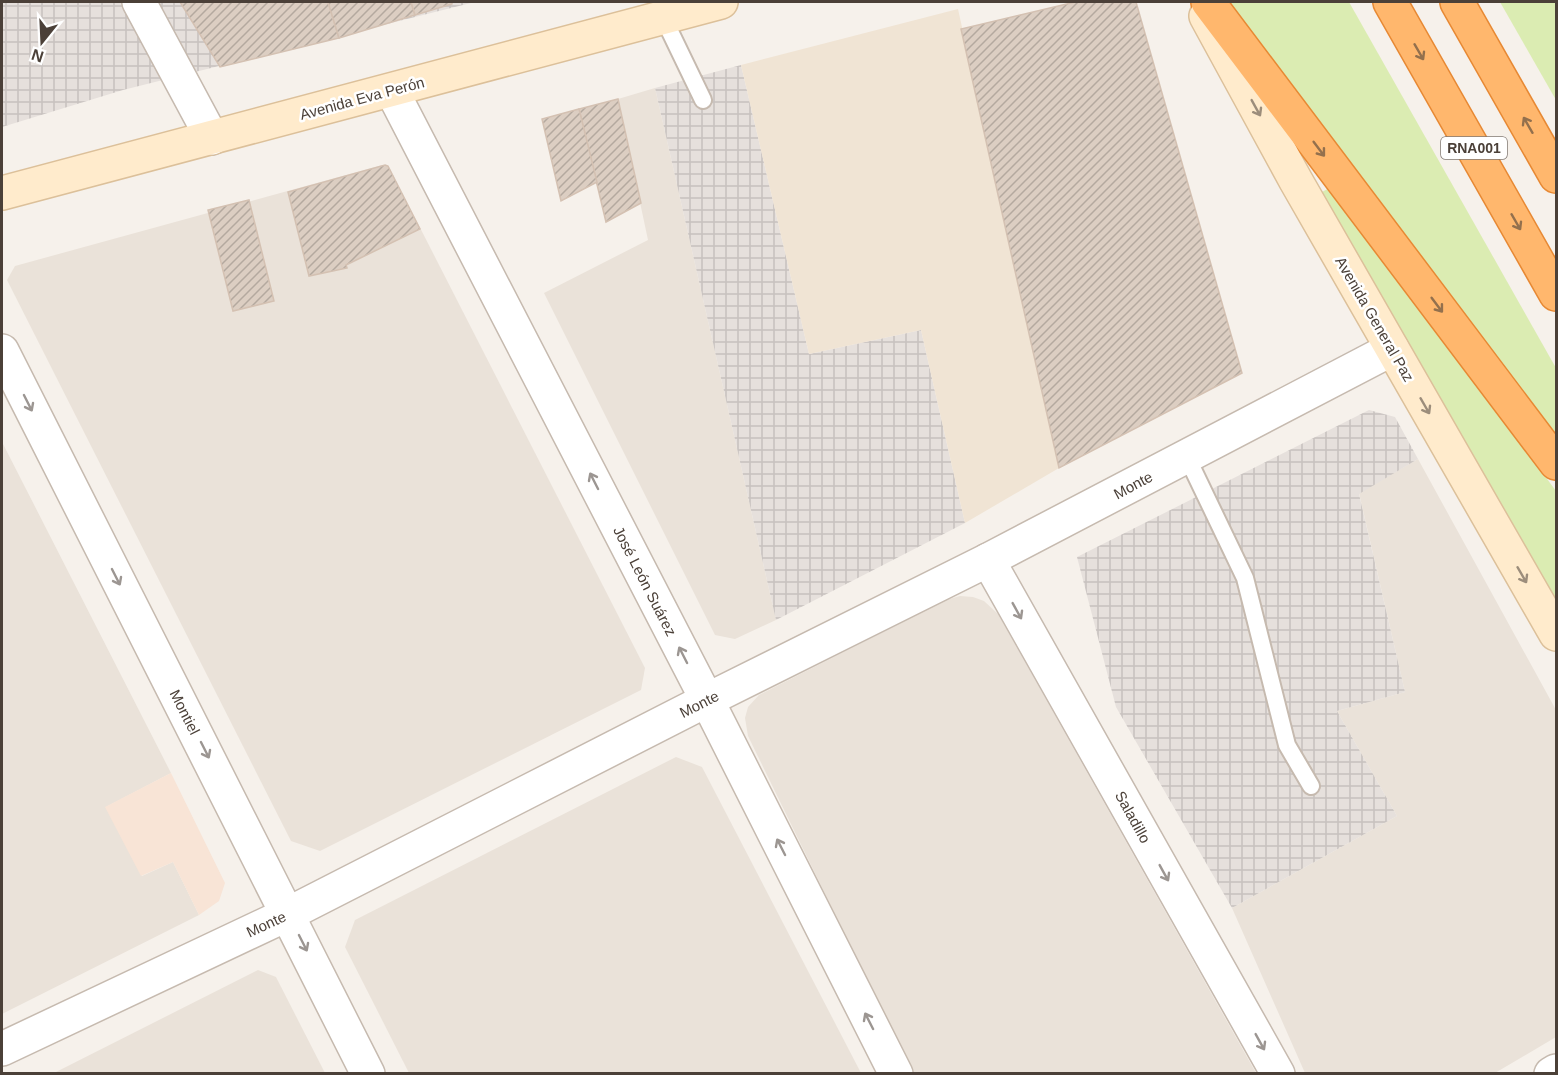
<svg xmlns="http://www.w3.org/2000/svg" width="1558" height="1075" font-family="Arial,sans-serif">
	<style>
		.residential { fill: #eae2d9 }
		.commercial { fill: #f8e4d6 }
		.industrial { fill: url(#industrial-grid) }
		.education { fill: #f0e4d4 }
		.grass { fill: #dbecb2 }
		.building { fill: url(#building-hatch); stroke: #d4c1b2; stroke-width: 1.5 }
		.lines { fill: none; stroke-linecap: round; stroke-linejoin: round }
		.lane-casing { stroke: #c6baaf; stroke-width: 20 }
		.street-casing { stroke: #c6baaf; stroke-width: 36 }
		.secondary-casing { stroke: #dcc09a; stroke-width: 36 }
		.highway-casing { stroke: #e78934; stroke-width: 36 }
		.lane { stroke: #fff; stroke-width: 16 }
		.street { stroke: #fff; stroke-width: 33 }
		.secondary { stroke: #ffebcc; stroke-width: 33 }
		.highway { stroke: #ffb76d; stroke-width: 33 }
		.oneway { stroke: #93704d }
		.oneway2 { stroke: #9c8d7b }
		.oneway3 { stroke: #9c9692 }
		.labels { text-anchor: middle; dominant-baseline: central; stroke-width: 5; stroke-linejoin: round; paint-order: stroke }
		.shield { fill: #fff; stroke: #817974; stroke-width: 1.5 }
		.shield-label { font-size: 14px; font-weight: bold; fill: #4b4038 }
		.street-label { font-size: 15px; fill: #4b4038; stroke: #fff }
	</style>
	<defs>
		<pattern id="industrial-grid" width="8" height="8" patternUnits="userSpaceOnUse" patternTransform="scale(1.5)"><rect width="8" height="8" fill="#e6e0dc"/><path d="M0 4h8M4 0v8" fill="none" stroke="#c7c1be"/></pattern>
		<pattern id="building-hatch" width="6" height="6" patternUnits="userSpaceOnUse" patternTransform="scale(1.5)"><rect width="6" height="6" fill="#dccec2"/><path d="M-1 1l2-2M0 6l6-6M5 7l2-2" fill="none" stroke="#b4a99f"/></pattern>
	</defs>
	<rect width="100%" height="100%" fill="#f6f1eb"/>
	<g class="residential">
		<path d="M655,88L776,620L735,639L715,635L544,293L648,240L618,99Z"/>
		<path d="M382,165L389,167L645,668L641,690L320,851L291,841L7,280L15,266Z"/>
		<path d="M2,442L171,773L106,807L142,876L173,862L199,915L2,1014Z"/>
		<path d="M1418,459L1556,710V1037L1495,1073H1305L1232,908L1397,816L1337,711L1405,692L1359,493Z"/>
		<path d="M960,596L973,597L984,601L998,614L1256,1073L913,1074L748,736L745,718L748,707L759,695L946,600Z"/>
		<path d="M676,757L702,767L861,1073H409L345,947L355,920Z"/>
		<path d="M258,970L276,977L325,1073H54Z"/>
	</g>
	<path class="commercial" d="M171,773L225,883L219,901L199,915L173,862L141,876L105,807Z"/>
	<g class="industrial">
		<path d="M2,2H475L123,90L2,127Z"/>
		<path d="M741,65L809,354L921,330L965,523L776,620L655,88Z"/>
		<path d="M1369,410L1395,417L1418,459L1359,494L1405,692L1337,711L1397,816L1232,908L1116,707L1077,557Z"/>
	</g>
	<path class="education" d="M958,9L1059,468L965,523L921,330L809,354L741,65Z"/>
	<g class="grass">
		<path d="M1228,2H1349L1556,368V444Z"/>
		<path d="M1500,2H1556V100Z"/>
		<path d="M1331,187L1556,491V599L1322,192Z"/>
	</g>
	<g class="building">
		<path d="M180,2H328L339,38L220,67Z"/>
		<path d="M328,2H411L415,15L339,38Z"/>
		<path d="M411,2H452V4L415,15Z"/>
		<path d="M1075,2H1136L1242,373L1059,468L961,29Z"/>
		<path d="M618,99L641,203L606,222L579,109Z"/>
		<path d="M579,109L597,182L561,201L542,119Z"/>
		<path d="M385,165L388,166L420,229L346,265L347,268L309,276L288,192Z"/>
		<path d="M249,200L274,301L233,311L208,210Z"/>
	</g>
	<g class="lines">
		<g class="lane-casing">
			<g id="lane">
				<path d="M663,17L703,100"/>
				<path d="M1187,457L1245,578L1287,745L1311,786"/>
			</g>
		</g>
		<g class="street-casing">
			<g id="street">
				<path d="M139,2L212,138"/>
				<path d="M392,91L707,700L896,1074"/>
				<path d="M2,351L368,1074"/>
				<path d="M988,560L1278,1074"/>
				<path d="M2,1049L288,914L707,700L988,560L1392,349"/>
				<path d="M1551,1074L1556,1071"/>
			</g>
		</g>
		<g class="secondary-casing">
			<g id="secondary">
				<path d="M1206,16L1296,181L1556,634"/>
				<path d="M2,193L721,2"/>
			</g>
		</g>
		<g class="highway-casing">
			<g id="highway">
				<path d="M1208,2L1556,463"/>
				<path d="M1390,2L1556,294"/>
				<path d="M1457,2L1556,176"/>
			</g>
		</g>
		<use href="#lane" class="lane"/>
		<use href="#street" class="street"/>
		<use href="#secondary" class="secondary"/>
		<use href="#highway" class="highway"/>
	</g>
	<defs><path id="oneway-shaft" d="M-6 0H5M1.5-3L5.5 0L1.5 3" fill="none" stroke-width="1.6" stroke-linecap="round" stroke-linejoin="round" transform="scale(1.5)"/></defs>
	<g class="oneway">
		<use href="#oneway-shaft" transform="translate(1419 52) rotate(60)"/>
		<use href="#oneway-shaft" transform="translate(1528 125) rotate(-120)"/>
		<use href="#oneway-shaft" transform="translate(1319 149) rotate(53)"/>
		<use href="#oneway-shaft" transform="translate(1516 222) rotate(60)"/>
		<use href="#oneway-shaft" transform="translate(1437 305) rotate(53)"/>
	</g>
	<g class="oneway2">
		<use href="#oneway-shaft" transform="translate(1256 108) rotate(61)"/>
		<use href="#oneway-shaft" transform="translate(1425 406) rotate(60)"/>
		<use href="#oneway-shaft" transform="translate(1522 575) rotate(60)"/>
	</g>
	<g class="oneway3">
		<use href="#oneway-shaft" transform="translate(28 403) rotate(63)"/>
		<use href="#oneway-shaft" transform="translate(594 481) rotate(-117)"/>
		<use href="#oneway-shaft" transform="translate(116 577) rotate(63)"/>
		<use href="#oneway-shaft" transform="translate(1017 611) rotate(61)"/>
		<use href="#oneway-shaft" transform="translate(683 655) rotate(-117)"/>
		<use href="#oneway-shaft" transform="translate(205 750) rotate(63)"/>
		<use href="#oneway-shaft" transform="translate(781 847) rotate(-117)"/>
		<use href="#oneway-shaft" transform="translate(1164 873) rotate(61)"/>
		<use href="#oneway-shaft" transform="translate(303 943) rotate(63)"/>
		<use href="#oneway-shaft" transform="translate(869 1021) rotate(-117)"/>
		<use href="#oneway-shaft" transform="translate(1260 1042) rotate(61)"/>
	</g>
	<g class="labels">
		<rect class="shield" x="1441" y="137" width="66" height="22" rx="4.5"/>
		<g class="shield-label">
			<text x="1474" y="148">RNA001</text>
		</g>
		<g class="street-label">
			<text transform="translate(362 98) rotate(-15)">Avenida Eva Perón</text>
			<text transform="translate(1375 319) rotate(60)">Avenida General Paz</text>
			<text transform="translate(1133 485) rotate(-28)">Monte</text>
			<text transform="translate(645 581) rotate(63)">José León Suárez</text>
			<text transform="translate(699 704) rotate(-27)">Monte</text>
			<text transform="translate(185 712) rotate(63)">Montiel</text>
			<text transform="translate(1133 817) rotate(61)">Saladillo</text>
			<text transform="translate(266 924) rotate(-25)">Monte</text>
		</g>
	</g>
	<rect width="1558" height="1075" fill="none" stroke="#4b4038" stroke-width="6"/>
	<g transform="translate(42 42) rotate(198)" stroke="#ffffff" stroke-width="4.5" paint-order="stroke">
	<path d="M0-4.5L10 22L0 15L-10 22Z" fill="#4b4038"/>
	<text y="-9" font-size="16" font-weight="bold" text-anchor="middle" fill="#4b4038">N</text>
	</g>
</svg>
